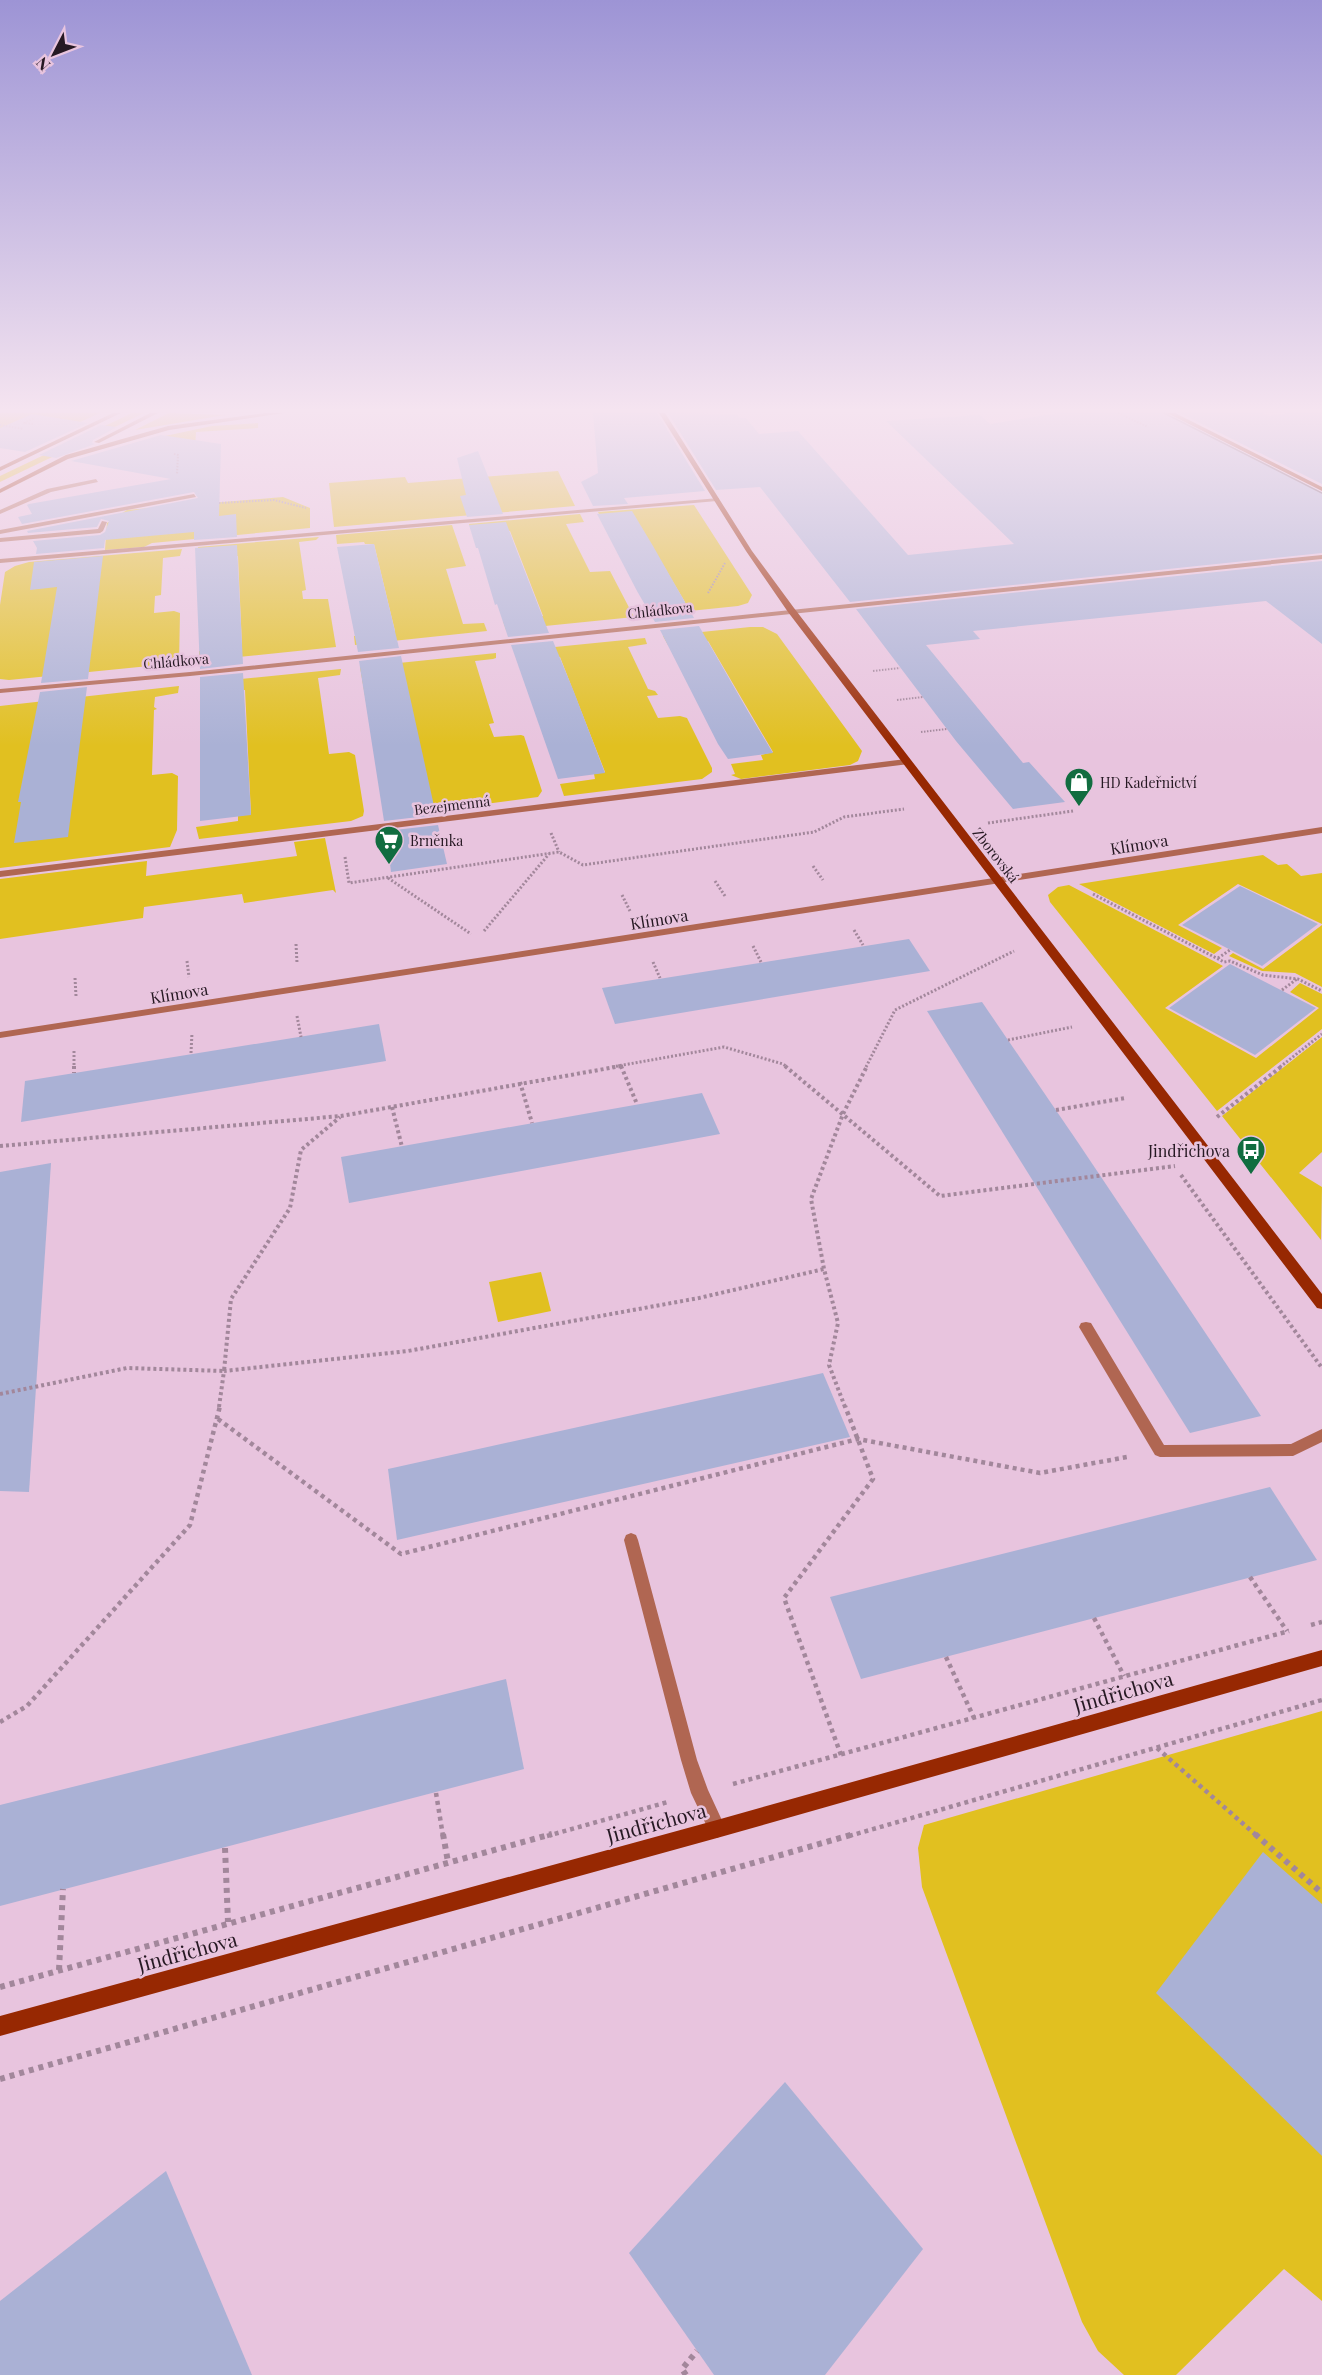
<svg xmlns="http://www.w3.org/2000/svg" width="1322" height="2375" font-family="'Playfair Display',serif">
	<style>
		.green { fill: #e1c020 }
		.building { fill: #aab1d5 }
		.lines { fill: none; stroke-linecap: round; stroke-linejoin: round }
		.path-far4 { stroke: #a2879b; stroke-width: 2; stroke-dasharray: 1.5 1.5; stroke-linecap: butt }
		.path-far3 { stroke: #a2879b; stroke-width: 3; stroke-dasharray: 2 2; stroke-linecap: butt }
		.path-far2 { stroke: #a2879b; stroke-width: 4; stroke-dasharray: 3 3; stroke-linecap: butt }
		.path-far1 { stroke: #a2879b; stroke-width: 4.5; stroke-dasharray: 4 4; stroke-linecap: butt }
		.path { stroke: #a2879b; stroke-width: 6; stroke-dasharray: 5 5; stroke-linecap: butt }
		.lane { fill: #b06652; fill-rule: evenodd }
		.street { fill: #b06652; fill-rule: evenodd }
		.secondary { fill: #972802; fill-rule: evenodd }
		.tram { stroke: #6c5666; stroke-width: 1.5 }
		.labels { text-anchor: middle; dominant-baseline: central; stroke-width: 5; stroke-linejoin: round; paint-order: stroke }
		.far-street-label { font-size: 14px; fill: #261923; stroke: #e8c4de }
		.far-poi-label { font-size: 14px; fill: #261923; stroke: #e8c4de; text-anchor: start }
		.street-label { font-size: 16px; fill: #261923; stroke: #e8c4de }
		.poi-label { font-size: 16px; fill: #261923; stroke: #e8c4de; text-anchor: end }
		.near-street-label { font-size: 20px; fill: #261923; stroke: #e8c4de }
	</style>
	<rect width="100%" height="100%" fill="#e8c4de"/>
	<g class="green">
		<path d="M0,413H100L45,438L0,430Z"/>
		<path d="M132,413H144L0,482V476Z"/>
		<path d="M169,413L225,415L135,430Z"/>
		<path d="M258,423V428L196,432L195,449L165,436L212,426Z"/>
		<path d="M558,471L575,506L334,527L329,483L405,477L408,483Z"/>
		<path d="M283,497L310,508V528L152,543L144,547L105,550L107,523L127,510Z"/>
		<path d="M694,505L752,595L748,603L738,606L651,615L685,602L637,521L602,520L598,512Z"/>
		<path d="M580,514L584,522L566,524L590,572L610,571L634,617L506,630L503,621L543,616L510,531L472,532L469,524Z"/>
		<path d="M452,525L466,566L446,569L463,624L484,623L487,631L355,645L354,636L395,631L374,544H365L364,542L337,544L336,535Z"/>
		<path d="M319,537L316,540L299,542L306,590L302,591L303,599H328L336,647L199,661V651L242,646L238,556H198V547Z"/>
		<path d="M182,549L180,556L163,558L161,595L155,596L154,613L174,611L180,613L179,663L9,680L0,679V605L5,572L15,566L29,562Z"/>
		<path d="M750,627H763L777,634L862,751L858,761L850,765L741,779L731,775L735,774L731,764L763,760L761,755L773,752L708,641L668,645L663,636Z"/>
		<path d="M645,638L647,644L628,647L648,689L655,691L658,695L647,696L658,718L680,716L687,718L712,768V772L702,779L564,796L560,784L595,779L594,774L605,772L560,657L518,661L515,651Z"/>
		<path d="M496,653V658L493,659L475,661L494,723L489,724L494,737L521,735L524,736L542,791L538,797L386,817L360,667Z"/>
		<path d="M341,669L340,675L318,678L329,754L349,752L355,755L364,811L363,816L351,821L199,839L196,827L238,821V816L251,814L245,690L200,694V683Z"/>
		<path d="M179,686L178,693L155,697L154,707L157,709L154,710L152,775L172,773L178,776L177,830L170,847L0,868V706Z"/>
		<path d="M325,838L336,893L333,890L244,903L242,894L144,907L143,918L0,939V879L147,861L146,876L297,856L294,842Z"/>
		<path d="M1263,855L1278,865L1287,864L1301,876L1322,873V924L1238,884L1178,925L1222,948L1214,954L1079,884Z"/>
		<path d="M1069,885L1223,966L1165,1008L1256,1058L1319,1008L1290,992L1300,983L1322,994V1029L1217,1111L1050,902L1048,895L1058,887Z"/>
		<path d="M1322,925V987L1295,973L1262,971L1229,956L1233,953L1263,969Z"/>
		<path d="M1322,1037V1152L1299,1173L1322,1187L1321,1240L1222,1116Z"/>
		<path d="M541,1272L551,1311L498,1322L489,1282Z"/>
		<path d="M1322,1711V2301L1284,2269L1176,2375H1124L1098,2351L1082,2322L922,1887L918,1848L924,1825Z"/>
	</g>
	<g class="building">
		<path d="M593,413H657L705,491L624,498L628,504L593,506L581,482L598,473Z"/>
		<path d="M668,413L736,414L740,418H746L759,434L798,431L908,555L1014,544L886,421L980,415L990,424L1059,413H1165L1322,493V553L850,602L760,487L716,490Z"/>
		<path d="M1180,413H1262L1269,416L1287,413H1322V484Z"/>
		<path d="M32,414L88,423L25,452L0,448V428Z"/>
		<path d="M101,425L117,427L93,440L92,443L95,444L56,458L39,455Z"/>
		<path d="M161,435L221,444L219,516L236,514L237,537L194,540V532L105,540L104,548L36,554L37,548L33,541L100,535L105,532L109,521L101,519L97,527L28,533L27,531L198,498L194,492L22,524L18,517L32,514L27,505L29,504L171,479L71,461Z"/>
		<path d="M478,451L503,514L467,517L460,496L466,495L457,458Z"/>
		<path d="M632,511L653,546L694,618L655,622L637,591L597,514Z"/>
		<path d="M506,522L515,546L549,633L508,637L497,604L495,605L478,548H476L469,525Z"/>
		<path d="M374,544L399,648L358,652L337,547Z"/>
		<path d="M237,545L243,664L200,669L195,548Z"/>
		<path d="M103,556L88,679L41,683L57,587L30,590L34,562Z"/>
		<path d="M1322,561V644L1266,601L973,631L980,639L926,645L1023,763L1029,762L1065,802L1013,809L956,741L856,609Z"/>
		<path d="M699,626L749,713L773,753L728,759L718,744L660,630Z"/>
		<path d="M553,641L574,692L605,773L558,779L511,645Z"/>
		<path d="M401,656L436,815L384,821L359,661Z"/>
		<path d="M243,673L251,815L200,821V677Z"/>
		<path d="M87,687L68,837L14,843L21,802H18L40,692Z"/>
		<path d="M438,825L447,864L391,872L386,831Z"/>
		<path d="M1240,886L1318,924L1262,966L1182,925Z"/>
		<path d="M909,939L930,971L615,1024L602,988Z"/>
		<path d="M1230,964L1316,1008L1255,1055L1169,1008Z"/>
		<path d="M982,1002L1079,1144L1261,1416L1190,1433L927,1011Z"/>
		<path d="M379,1024L386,1061L21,1122L25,1081Z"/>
		<path d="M702,1093L720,1134L349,1203L341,1157Z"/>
		<path d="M51,1163L29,1492L0,1491V1172Z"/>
		<path d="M823,1373L850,1437L397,1540L388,1469Z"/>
		<path d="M1270,1487L1317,1560L861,1679L830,1597Z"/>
		<path d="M506,1679L524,1769L0,1906V1805Z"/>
		<path d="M1263,1852L1322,1904V2156L1156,1993Z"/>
		<path d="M785,2082L923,2249L825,2375H714L629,2253Z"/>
		<path d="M166,2171L252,2375H0V2301Z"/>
	</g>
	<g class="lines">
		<g class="path-far4">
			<path d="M1118,413L1148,427"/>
			<path d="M33,424L24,423L34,418"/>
			<path d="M0,425L23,429"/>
			<path d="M174,454L178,455L177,474"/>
			<path d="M219,503L274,500L306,508"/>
			<path d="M708,593L725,563"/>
			<path d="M873,671L900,668"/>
			<path d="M897,700L923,697"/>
			<path d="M921,732L947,729"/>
		</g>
		<g class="path-far3">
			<path d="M988,823L1073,811"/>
			<path d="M551,833L559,852"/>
			<path d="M345,857L349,883L559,852L583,865L814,832L844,817L904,809"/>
			<path d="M813,866L823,880"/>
			<path d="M388,878L471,934"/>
			<path d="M715,881L725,896"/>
			<path d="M1093,894L1224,962L1230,961L1263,975L1298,979L1322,991"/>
			<path d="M622,895L630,911"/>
			<path d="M854,930L863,945"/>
			<path d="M484,931L549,854"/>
			<path d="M296,944L297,963"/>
			<path d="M753,946L761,962"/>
			<path d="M1218,958L1230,950"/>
			<path d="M187,961L189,977"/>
			<path d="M653,962L660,978"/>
			<path d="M75,978L76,996"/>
			<path d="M1282,990L1297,979"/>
			<path d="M297,1016L301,1037"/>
			<path d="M1008,1040L1072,1027"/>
			<path d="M74,1051V1067"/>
			<path d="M191,1053L192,1033"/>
			<path d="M621,1065L622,1067"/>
			<path d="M612,1067L724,1047L783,1064L787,1067"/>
			<path d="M866,1067L895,1010L1014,951"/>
			<path d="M1280,1067L1322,1034"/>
		</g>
		<g class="path-far2">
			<path d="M74,1066V1073"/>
			<path d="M621,1066L637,1104"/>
			<path d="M785,1066L940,1196L1175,1166"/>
			<path d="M520,1082L532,1123"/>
			<path d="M392,1107L402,1147"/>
			<path d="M1056,1110L1125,1098"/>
			<path d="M1217,1117L1282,1066"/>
			<path d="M0,1146L341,1116L621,1066"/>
			<path d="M1181,1175L1322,1368"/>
			<path d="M0,1394L127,1368L224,1371L231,1299L290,1208L301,1150L340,1117"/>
			<path d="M219,1407L224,1371L408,1351L699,1298L824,1269"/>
			<path d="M845,1407L829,1365L838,1323L824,1269L811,1199L843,1114L867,1066"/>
		</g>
		<g class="path-far1">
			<path d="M218,1419L401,1554L858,1439L1040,1473L1127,1457"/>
			<path d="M1250,1577L1287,1631"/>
			<path d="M1094,1618L1124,1676"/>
			<path d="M1311,1625L1322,1622"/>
			<path d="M946,1657L974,1718"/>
			<path d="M0,1722L27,1706L190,1525L220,1406"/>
			<path d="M1157,1748L1257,1836"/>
			<path d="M841,1755L784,1598L873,1479L845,1406"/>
			<path d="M733,1784L1289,1631"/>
			<path d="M436,1793L443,1836"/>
			<path d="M547,1836L668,1802"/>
			<path d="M849,1836L1322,1700"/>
		</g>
		<g class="path">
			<path d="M443,1834L448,1862"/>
			<path d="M1255,1834L1322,1893"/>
			<path d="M225,1848L228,1922"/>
			<path d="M59,1970L63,1889"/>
			<path d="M0,1987L552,1834"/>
			<path d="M0,2079L854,1834"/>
			<path d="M686,2375L682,2369L697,2351"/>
		</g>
		<g class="lane">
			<path d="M96,479L98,482L51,492L0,514V510L47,489Z"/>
			<path d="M194,494L196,497L0,534V530Z"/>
			<path d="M102,521L107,522L103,531L100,533L0,542V538L98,529Z"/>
			<path d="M906,759L910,762L909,764L0,877V871Z"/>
			<path d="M1086,1322L1091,1323L1164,1445L1291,1444L1322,1429V1442L1293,1456L1160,1457L1155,1455L1079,1327L1081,1323Z"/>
			<path d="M631,1533L636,1535L638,1540L697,1760L708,1790L726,1829L723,1835L717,1838L711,1835L691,1793L681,1760L624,1540L626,1535Z"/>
		</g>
		<g class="street">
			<path d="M719,498L717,501L0,563V559Z"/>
			<path d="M1322,555V559L190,676L0,693V689L190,672Z"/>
			<path d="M1322,827V833L0,1038V1032Z"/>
		</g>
		<g class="secondary">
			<path d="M113,413H121L0,471V467Z"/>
			<path d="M150,413H158L99,443L94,442Z"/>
			<path d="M265,413H284L169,430L68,459L0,493V489L66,455L168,426Z"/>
			<path d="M659,413H665L752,551L794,608L1322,1294V1309L1317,1308L788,612L746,551Z"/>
			<path d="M1167,413H1175L1322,487V491Z"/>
			<path d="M1322,1650V1666L717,1838L0,2036V2016L717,1820Z"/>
		</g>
		<path class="tram" d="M1164,413L1322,493"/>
	</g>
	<linearGradient id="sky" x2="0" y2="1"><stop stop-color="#9d94d5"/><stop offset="0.55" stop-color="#f5e4f0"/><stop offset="1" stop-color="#f5e4f0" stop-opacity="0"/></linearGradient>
	<rect width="1322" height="746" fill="url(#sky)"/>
	<defs>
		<g id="shop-pin" transform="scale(1.5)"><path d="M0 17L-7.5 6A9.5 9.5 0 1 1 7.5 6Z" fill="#116d40" stroke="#e8c4de"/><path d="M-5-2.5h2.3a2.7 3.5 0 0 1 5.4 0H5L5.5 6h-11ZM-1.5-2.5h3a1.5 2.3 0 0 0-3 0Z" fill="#fff"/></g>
		<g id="supermarket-pin" transform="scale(1.5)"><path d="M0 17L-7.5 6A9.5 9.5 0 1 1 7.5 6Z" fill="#116d40" stroke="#e8c4de"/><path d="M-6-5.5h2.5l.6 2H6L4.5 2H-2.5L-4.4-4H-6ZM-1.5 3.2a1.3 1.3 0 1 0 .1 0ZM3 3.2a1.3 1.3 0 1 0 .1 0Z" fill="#fff"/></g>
		<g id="bus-pin" transform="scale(1.5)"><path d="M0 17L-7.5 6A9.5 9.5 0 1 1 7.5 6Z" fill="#116d40" stroke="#e8c4de"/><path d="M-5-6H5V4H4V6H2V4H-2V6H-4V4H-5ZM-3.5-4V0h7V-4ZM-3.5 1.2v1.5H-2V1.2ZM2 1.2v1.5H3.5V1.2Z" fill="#fff"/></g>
	</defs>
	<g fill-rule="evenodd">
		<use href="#shop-pin" x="1079" y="782"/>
		<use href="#supermarket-pin" x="389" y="840"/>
		<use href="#bus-pin" x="1251" y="1150"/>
	</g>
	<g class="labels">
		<g class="far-street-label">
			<text transform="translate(660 610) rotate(-6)">Chládkova</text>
			<text transform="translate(176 661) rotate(-5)">Chládkova</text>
			<text transform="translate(452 805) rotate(-7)">Bezejmenná</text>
			<text transform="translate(996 855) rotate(52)">Zborovská</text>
		</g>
		<g class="far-poi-label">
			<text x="1100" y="782">HD Kadeřnictví</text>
			<text x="410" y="840">Brněnka</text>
		</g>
		<g class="street-label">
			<text transform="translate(1139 844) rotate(-9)">Klímova</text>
			<text transform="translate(659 919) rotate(-9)">Klímova</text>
			<text transform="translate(179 993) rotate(-9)">Klímova</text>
		</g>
		<g class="poi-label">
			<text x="1230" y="1150">Jindřichova</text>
		</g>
		<g class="near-street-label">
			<text transform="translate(1123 1691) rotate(-16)">Jindřichova</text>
			<text transform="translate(656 1822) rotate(-15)">Jindřichova</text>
			<text transform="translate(187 1951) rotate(-15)">Jindřichova</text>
		</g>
	</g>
	<g transform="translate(54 54) rotate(228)" stroke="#e8c4de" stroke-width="4.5" paint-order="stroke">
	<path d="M0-4.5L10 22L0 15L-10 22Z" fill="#261923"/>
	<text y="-9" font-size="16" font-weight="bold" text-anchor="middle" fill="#261923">N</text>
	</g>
</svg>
